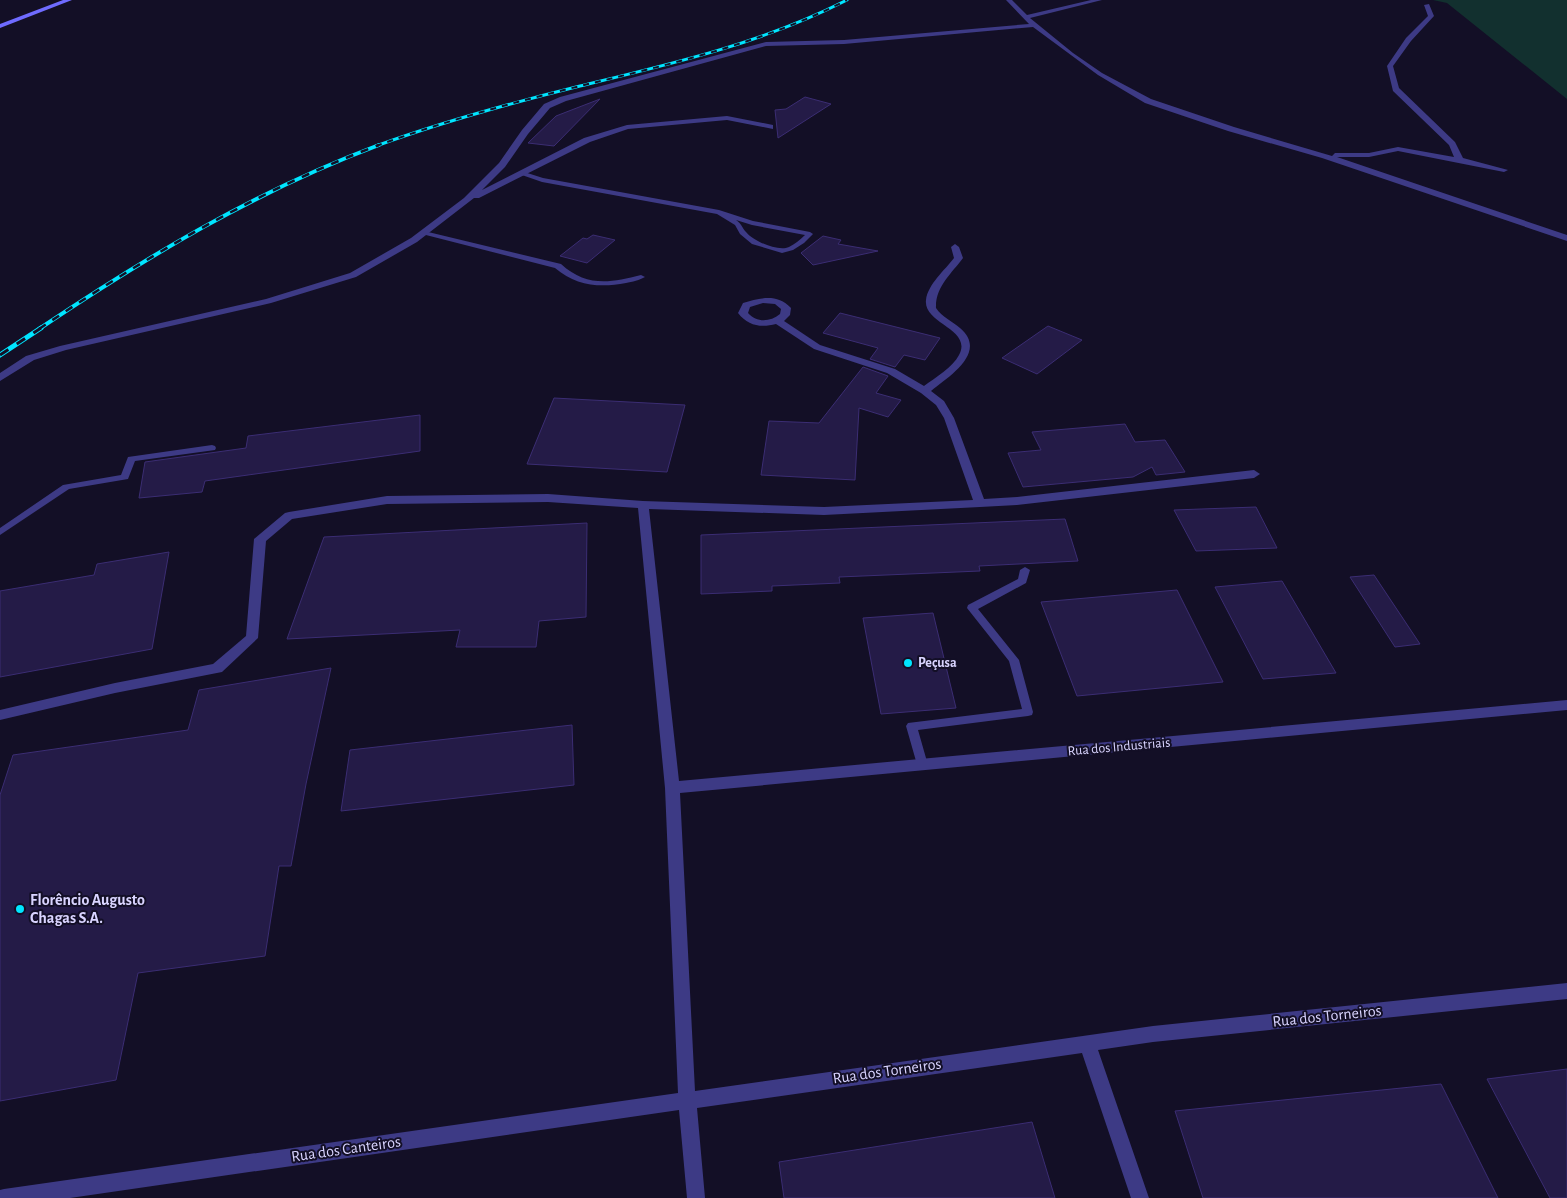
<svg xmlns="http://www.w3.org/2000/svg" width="1567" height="1198" font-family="'Alegreya Sans',sans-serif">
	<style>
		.green { fill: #12302f }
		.building { fill: #241b47; stroke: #3b2d73 }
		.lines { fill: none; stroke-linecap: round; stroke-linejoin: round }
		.lane { fill: #3d3a85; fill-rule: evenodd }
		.street { fill: #3d3a85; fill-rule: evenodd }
		.secondary { fill: #6f6bff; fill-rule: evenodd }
		.rail-far2-casing { stroke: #00e5ff; stroke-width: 3 }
		.rail-far1-casing { stroke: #00e5ff; stroke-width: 4 }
		.rail-casing { stroke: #00e5ff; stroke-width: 5 }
		.rail-far2 { stroke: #130f26; stroke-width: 2; stroke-dasharray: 6; stroke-linecap: butt }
		.rail-far1 { stroke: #130f26; stroke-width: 2.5; stroke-dasharray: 8; stroke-linecap: butt }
		.rail { stroke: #130f26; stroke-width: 3; stroke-dasharray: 10; stroke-linecap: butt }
		.poi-dot { fill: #00e5ff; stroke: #130f26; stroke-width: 2 }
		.labels { text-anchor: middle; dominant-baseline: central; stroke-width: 4; stroke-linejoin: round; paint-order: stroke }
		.poi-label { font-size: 14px; font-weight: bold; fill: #d9d4ff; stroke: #130f26; text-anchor: start }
		.street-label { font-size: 14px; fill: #d9d4ff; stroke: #130f26 }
		.near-poi-label { font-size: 16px; font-weight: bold; fill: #d9d4ff; stroke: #130f26; text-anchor: start }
		.near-street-label { font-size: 16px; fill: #d9d4ff; stroke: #130f26 }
	</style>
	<rect width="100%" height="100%" fill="#130f26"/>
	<path class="green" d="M1433,0H1567V99L1447,3Z"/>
	<g class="building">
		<path d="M805,97L831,104L778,138L775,110L786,109Z"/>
		<path d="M600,99L554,146L528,143L556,116Z"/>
		<path d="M593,235L615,240L587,263L560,256L583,238L587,239Z"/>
		<path d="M823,236L841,240L838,244L878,251L813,265L801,253Z"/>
		<path d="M840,313L940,338L925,360L904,355L895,367L870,359L878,348L823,333Z"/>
		<path d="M1048,326L1082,340L1037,374L1002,358Z"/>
		<path d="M863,367L888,376L876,393L901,400L888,417L859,408L855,480L761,475L769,421L819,423Z"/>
		<path d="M554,398L685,405L667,472L527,464Z"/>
		<path d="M420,415V451L205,481L202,492L139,498L145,462L246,448L248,436Z"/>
		<path d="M1125,424L1135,442L1165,440L1185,472L1156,475L1152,467L1133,477L1023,487L1008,453L1041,450L1032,432Z"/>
		<path d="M1256,507L1277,548L1196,551L1174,510Z"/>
		<path d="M1065,519L1078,561L979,566L980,571L839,577L840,583L772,586V591L701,594V535Z"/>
		<path d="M587,523L586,617L539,621L536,647H456L460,630L287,639L324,537Z"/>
		<path d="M169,552L152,649L0,677V591L94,575L97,564Z"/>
		<path d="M1374,575L1420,644L1395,647L1350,577Z"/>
		<path d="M1282,581L1336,673L1263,679L1215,587Z"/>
		<path d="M1177,590L1223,682L1077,696L1041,602Z"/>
		<path d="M933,613L956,708L881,714L863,618Z"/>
		<path d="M331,668L306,784L291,866H279L265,956L138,973L116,1080L0,1101V795L13,755L188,730L199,690Z"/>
		<path d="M572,725L574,785L341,811L350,750Z"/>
		<path d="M1567,1069V1198H1550L1487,1079Z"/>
		<path d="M1441,1084L1498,1198H1203L1175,1111Z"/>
		<path d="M1032,1122L1055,1198H784L779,1162Z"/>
	</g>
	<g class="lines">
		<g class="lane">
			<path d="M521,171L543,178L719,210L753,221L810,232L813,234L804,243L793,250L782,253L752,244L740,234L735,225L717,214L542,182L519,174L518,173ZM736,220L752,225L805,235C800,240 795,244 789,247C778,252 753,241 746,232C742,228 742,224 736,220Z"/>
			<path d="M424,231L561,264C586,287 610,283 641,275L645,277C640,280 632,282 626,283C600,288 576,286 555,268L422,234V232Z"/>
			<path d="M212,445L215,446L216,448L215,450L135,461L128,479L69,489L0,535V528L63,485L121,475L128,457Z"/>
			<path d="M1025,567L1030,570L1026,583L978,609L1019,660L1033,712L1032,715L1028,716L918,730L928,765L926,768L922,770L918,768L906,726L908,723L1022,709L1009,661L967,608L968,605L1018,579L1020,570Z"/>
		</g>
		<g class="street">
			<path d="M1006,0H1012L1027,15L1091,0H1102L1030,18L1073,53L1102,73L1151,99L1234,127L1332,156L1335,153H1369L1398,147L1454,157L1449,145L1393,91L1387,66L1406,38L1428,16L1424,5L1429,4L1434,16L1411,41L1393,66L1399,88L1455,142L1463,158L1508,170L1504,172L1398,151L1369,157H1337L1567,235V241L1322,158L1228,131L1145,103L1098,75L1033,27L844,44L766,46L566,101L550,108L528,134L505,167L482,190L584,138L627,125L727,116L773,125V129L727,120L628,129L590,142L479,198H474L417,242L356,277L271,303L66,350L34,360L0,381V373L26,356L60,346L266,299L350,273L411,238L464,198L499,163L522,130L544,104L560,97L766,42L844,40L1029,24Z"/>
			<path d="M955,244L959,247L963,258C952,273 935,287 936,308C942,317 952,321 960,328C988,352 950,376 931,391L944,401L954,418L984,499L1017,497L1254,470L1260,474L1254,478L1017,505L980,507L824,515L649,509L679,781L1567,700V710L680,793L695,1091L1153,1026L1567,983V999L1153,1042L1098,1050L1149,1198H1131L1082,1053L697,1108L705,1198H687L679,1110L70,1198H0V1190L4,1189L678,1093L665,788L638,508L548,502L387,504L292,519L266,541L258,638L222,672L115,693L0,720V710L115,683L213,664L246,636L254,539L285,513L289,512L387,496L548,494L643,501L824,507L973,500L944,418L936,405L921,393L887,373L814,349L776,324C761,328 748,326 738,313L743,303C760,298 777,293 791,308L790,315L784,321L820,345L895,369L924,386C935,378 953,367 959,355C973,329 923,324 926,300C928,284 945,270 954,258L951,247ZM763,303L775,304L781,309L780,314C770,322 757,323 748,313L750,307Z"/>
		</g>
		<path class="secondary" d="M63,0H72L0,28V24Z"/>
		<g class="rail-far2-casing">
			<path id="rail-far2" d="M376,146C442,122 511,103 580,86C671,64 763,43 847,0"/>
		</g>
		<g class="rail-far1-casing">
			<path id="rail-far1" d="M39,329C148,256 256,191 379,145"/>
		</g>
		<g class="rail-casing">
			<path id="rail" d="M0,355L41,328"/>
		</g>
		<use href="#rail-far2" class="rail-far2"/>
		<use href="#rail-far1" class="rail-far1"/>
		<use href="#rail" class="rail"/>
	</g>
	<g class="poi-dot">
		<circle cx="908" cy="663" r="5"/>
		<circle cx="20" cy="909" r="5"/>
	</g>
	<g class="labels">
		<g class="poi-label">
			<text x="918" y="663">Peçusa</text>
		</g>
		<g class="street-label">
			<text transform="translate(1119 747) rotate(-5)">Rua dos Industriais</text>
		</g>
		<g class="near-poi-label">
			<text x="30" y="900">Florêncio Augusto<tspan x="30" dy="18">Chagas S.A.</tspan></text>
		</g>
		<g class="near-street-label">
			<text transform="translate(1327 1016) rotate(-6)">Rua dos Torneiros</text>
			<text transform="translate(887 1071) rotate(-8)">Rua dos Torneiros</text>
			<text transform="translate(346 1149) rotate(-8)">Rua dos Canteiros</text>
		</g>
	</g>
</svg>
